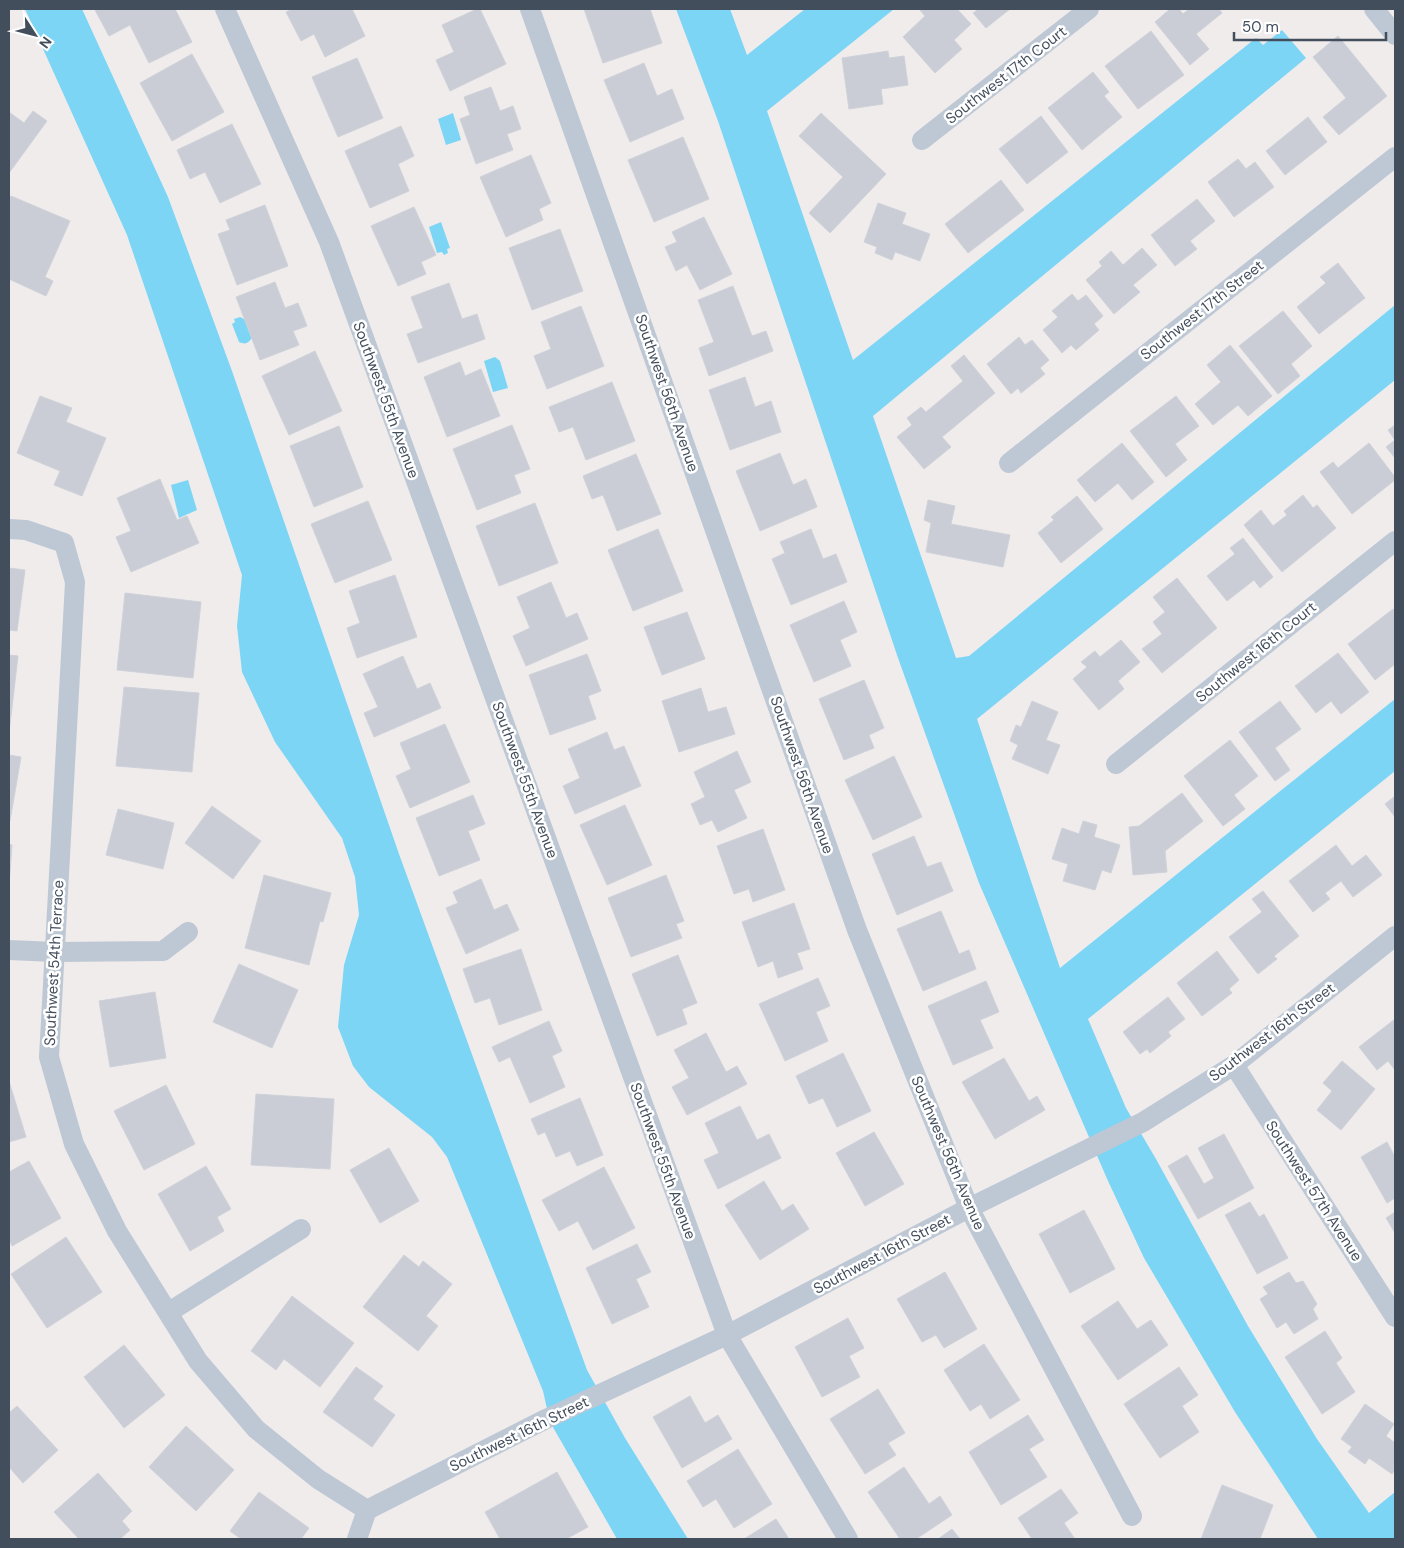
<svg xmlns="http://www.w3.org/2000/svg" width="1404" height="1548" font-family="'DM Sans',sans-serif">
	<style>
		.water { fill: #7cd5f5 }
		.building { fill: #cacdd5; stroke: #cfd2d9 }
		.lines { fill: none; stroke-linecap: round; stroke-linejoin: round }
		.minor { stroke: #bec8d4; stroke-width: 20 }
		.labels { text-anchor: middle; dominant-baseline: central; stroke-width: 5; stroke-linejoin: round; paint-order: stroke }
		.street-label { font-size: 15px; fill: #434e5c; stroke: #fff }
	</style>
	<rect width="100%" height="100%" fill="#f0ecec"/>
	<g class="water">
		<path d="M25,9H82L168,197L232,371L399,854L587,1370L625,1438L688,1539H617L550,1422L543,1391L447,1157L432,1137L369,1087L353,1066L338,1027L344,965L359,915L355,877L342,838L275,742L242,672L237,626L242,575L127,235Z"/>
		<path d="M676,9H730L747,55L805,9H894L767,111L853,360L1256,38L1263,45L1282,30L1306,58L873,416L956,658L969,656L1395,305V380L977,719L1060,968L1395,699V771L1088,1019L1126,1108L1156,1159L1248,1326L1317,1439L1369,1513L1395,1492V1539H1318L1235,1412L1144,1258L1108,1181L979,883L898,658L718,121Z"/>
		<path d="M453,113L461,140L446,145L438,119Z"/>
		<path d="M441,222L450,248L447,249L448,253L444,255L442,252L437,253L429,227Z"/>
		<path d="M240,317L246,320L252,338C248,343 246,345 239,342L232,324L235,322L234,319Z"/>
		<path d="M495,357L500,361L508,388L493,392L484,361Z"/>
		<path d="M188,480L197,510L179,518L171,485Z"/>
	</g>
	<g class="building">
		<path d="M98,9H175L192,42L149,63L130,25L109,36L95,10Z"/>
		<path d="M293,9H352L365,36L325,57L314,34L301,41L286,12Z"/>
		<path d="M477,9H480L506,64L450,91L436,60L454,52L442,25Z"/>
		<path d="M584,9H650L662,43L603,63Z"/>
		<path d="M919,9H957L971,24L954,40L962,49L935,73L903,37L925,16Z"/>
		<path d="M979,9H1010L986,28L973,13Z"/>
		<path d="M1170,9H1179L1183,14L1189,9H1219L1222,13L1196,34L1209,49L1190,65L1155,22Z"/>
		<path d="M1151,31L1184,75L1138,109L1105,66Z"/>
		<path d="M1338,36L1387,96L1339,135L1323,117L1346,98L1313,57Z"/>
		<path d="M888,51L889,58L904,56L908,85L881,89L883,104L849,109L842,58Z"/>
		<path d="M192,54L224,112L172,141L140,83Z"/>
		<path d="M357,58L383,118L338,137L312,77Z"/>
		<path d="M644,63L657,96L672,89L684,119L630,142L604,80Z"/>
		<path d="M1093,72L1109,92L1104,96L1122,117L1082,150L1048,108Z"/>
		<path d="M491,87L500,111L513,106L521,129L507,134L513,150L476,164L460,119L470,115L464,97Z"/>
		<path d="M33,111L47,121L9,173V112L24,123Z"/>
		<path d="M821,113L886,174L830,233L809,213L843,177L799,136Z"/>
		<path d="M1041,116L1068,152L1027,184L999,149Z"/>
		<path d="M1308,117L1327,142L1285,175L1266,151Z"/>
		<path d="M232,124L261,184L220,203L205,172L190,179L177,150Z"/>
		<path d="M401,126L414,156L398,164L409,191L370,208L345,151Z"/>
		<path d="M683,137L709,199L654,222L628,160Z"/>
		<path d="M531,155L551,203L539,209L543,220L506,237L480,177Z"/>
		<path d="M1238,159L1246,169L1255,162L1274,187L1234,217L1208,182Z"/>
		<path d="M1001,180L1024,210L968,253L945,224Z"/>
		<path d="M11,196L70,221L45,277L53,281L46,296L9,279V202Z"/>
		<path d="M1197,199L1215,221L1190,241L1197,249L1175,266L1151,235Z"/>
		<path d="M878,203L906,213L902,224L930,234L920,261L895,252L892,260L875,253L877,247L864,242Z"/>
		<path d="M265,205L288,266L237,285L218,234L230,230L226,220Z"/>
		<path d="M414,207L436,255L421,262L426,274L398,286L371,226Z"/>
		<path d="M704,217L732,274L700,290L687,265L676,271L665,247L677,242L672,232Z"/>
		<path d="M560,229L583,291L532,310L509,248Z"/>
		<path d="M1142,248L1157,265L1133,285L1140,292L1114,314L1086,280L1102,266L1099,262L1111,251L1123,265Z"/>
		<path d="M1338,263L1365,298L1319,334L1297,307L1326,283L1320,277Z"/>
		<path d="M275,282L285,308L298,303L307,326L293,331L299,345L260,360L236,297Z"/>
		<path d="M449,283L462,319L477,314L485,339L418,363L407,334L423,328L411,297Z"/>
		<path d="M733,286L752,336L766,331L773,351L709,376L699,348L714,342L698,300Z"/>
		<path d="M1072,294L1078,301L1086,295L1103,316L1094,324L1099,330L1076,350L1071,345L1062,353L1043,330L1058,317L1052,311Z"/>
		<path d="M581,306L604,366L547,389L534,356L551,349L541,322Z"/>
		<path d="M1283,311L1312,346L1291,364L1300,376L1278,394L1239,346Z"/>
		<path d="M1019,337L1025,345L1032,340L1049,360L1040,368L1045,374L1021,393L1018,388L1011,394L987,364Z"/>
		<path d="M1230,345L1272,396L1248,416L1238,405L1213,425L1195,404L1221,382L1207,365Z"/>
		<path d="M315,351L342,411L289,435L262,376Z"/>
		<path d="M964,355L995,393L942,437L951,447L924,469L897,437L912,425L907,418L921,407L926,412L963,381L951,366Z"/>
		<path d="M460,362L465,376L481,369L500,416L447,437L424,377Z"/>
		<path d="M745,377L755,407L771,401L781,432L730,450L709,390Z"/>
		<path d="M612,382L635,441L586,460L573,427L559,432L549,407Z"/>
		<path d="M40,396L72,408L66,422L106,438L82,496L54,485L60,471L17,453Z"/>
		<path d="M1176,396L1199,426L1175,444L1187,460L1166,477L1130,431Z"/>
		<path d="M512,425L530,469L514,475L521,493L477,510L453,449Z"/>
		<path d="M1395,425V440L1388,430Z"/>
		<path d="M339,426L363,487L314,507L290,446Z"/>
		<path d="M1395,440V458L1386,447Z"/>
		<path d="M1122,443L1154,482L1132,500L1118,483L1095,502L1077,480Z"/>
		<path d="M1369,443L1395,477V480L1352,514L1320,472L1333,462L1338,468Z"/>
		<path d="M780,453L793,485L806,479L817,507L760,531L736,471Z"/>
		<path d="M636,454L661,514L617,531L603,495L592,499L583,476Z"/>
		<path d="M160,479L177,520L187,516L199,543L131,572L116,537L131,531L117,498Z"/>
		<path d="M1303,495L1313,508L1317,505L1336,528L1282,572L1244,525L1261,510L1273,526L1287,515L1284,511Z"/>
		<path d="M1077,496L1103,529L1061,563L1038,533L1054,520L1051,517Z"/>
		<path d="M928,500L955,506L951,524L1010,535L1003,567L926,552L931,523L924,520Z"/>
		<path d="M368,501L392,560L335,583L311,524Z"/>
		<path d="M535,503L558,563L499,586L476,526Z"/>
		<path d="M658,529L683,591L633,611L608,550Z"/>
		<path d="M811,529L823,559L836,554L847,582L791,605L772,559L785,553L780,542Z"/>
		<path d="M1243,538L1273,577L1260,588L1254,580L1227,601L1207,576L1235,554L1230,548Z"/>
		<path d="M9,568L25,570L17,631L9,630Z"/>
		<path d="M395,575L417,637L357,658L347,628L360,623L349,591Z"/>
		<path d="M1177,578L1217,628L1162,673L1142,649L1162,634L1153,622L1165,612L1153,597Z"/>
		<path d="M551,582L566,618L577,613L588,639L526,666L513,636L530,628L517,597Z"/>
		<path d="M125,593L201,602L193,678L117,670Z"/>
		<path d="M844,601L857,632L840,640L851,666L814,682L790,625Z"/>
		<path d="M1393,609L1395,613V664L1375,680L1348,644Z"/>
		<path d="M687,612L705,659L662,675L644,627Z"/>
		<path d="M1121,640L1140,662L1118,681L1124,689L1099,710L1073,679L1087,667L1081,662L1095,651L1100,657Z"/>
		<path d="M1338,653L1369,692L1341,714L1331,701L1316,713L1295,686Z"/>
		<path d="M587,654L601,691L588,696L596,719L550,735L529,675Z"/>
		<path d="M9,655L18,656L9,733Z"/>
		<path d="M403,656L417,689L430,683L441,708L374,737L364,713L378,707L363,674Z"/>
		<path d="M864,680L884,728L869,735L874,748L844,760L819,699Z"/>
		<path d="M124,687L199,693L192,772L116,766Z"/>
		<path d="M701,688L708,712L726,707L735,734L679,752L662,701Z"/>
		<path d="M1032,701L1058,712L1046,740L1060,745L1048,774L1012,759L1018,745L1010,741L1016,725L1021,727Z"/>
		<path d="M1280,701L1301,729L1275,748L1290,770L1275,781L1239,732Z"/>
		<path d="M445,724L470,782L410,808L396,776L411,769L400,743Z"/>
		<path d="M607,732L614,750L624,746L641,786L575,814L563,786L580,778L568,749Z"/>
		<path d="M1230,740L1258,776L1234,795L1245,809L1223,826L1184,776Z"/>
		<path d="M737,751L751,782L734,790L747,818L718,832L712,820L700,825L691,804L705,797L694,772Z"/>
		<path d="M9,755L21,757L10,821H9Z"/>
		<path d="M894,756L922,817L873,840L845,780Z"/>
		<path d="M1182,793L1203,821L1165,851L1167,872L1133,875L1129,827L1139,826Z"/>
		<path d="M473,795L485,824L468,831L480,860L439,876L416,818Z"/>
		<path d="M1395,796V817L1385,804Z"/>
		<path d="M625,805L652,865L607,885L580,825Z"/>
		<path d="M212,806L261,841L233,879L185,843Z"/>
		<path d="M118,809L174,823L163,869L106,855Z"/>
		<path d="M1083,821L1097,825L1094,837L1120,845L1111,873L1102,870L1095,890L1063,881L1068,864L1052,859L1062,828L1079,834Z"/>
		<path d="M763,829L785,890L753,902L749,889L734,894L717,846Z"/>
		<path d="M914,836L927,867L941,862L953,891L897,915L872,854Z"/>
		<path d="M9,844L12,845L9,886Z"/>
		<path d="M1336,845L1352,866L1366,855L1382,875L1353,897L1341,881L1325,893L1330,899L1313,912L1289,881Z"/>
		<path d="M264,875L331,893L323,922L320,921L309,965L245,948Z"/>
		<path d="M666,875L684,921L676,924L682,938L631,957L608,898Z"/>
		<path d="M481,879L494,910L507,904L519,930L466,954L446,908L458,903L453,892Z"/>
		<path d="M1263,891L1299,936L1274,956L1277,959L1258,974L1229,937L1262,912L1252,899Z"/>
		<path d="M794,903L810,949L797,953L803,969L778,978L773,961L758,967L742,922Z"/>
		<path d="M941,911L959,954L969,950L976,969L923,991L897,929Z"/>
		<path d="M521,949L542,1010L499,1025L490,998L475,1003L463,969Z"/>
		<path d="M1217,951L1239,980L1229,989L1232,993L1202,1016L1177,983Z"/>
		<path d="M678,955L697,1003L682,1009L687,1024L657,1036L632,974Z"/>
		<path d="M239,964L298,990L272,1048L213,1022Z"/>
		<path d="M818,978L830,1006L816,1012L828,1041L785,1061L759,1004Z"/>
		<path d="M986,981L999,1012L980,1020L993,1048L953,1065L928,1006Z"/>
		<path d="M155,992L166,1058L110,1067L99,1001Z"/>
		<path d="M1168,997L1185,1019L1168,1032L1171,1036L1150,1053L1147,1049L1140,1054L1123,1032Z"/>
		<path d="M1395,1019V1070L1388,1061L1377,1070L1359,1047Z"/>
		<path d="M549,1021L562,1051L552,1056L565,1087L530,1103L510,1057L499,1062L492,1047Z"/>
		<path d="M706,1033L726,1072L737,1066L747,1084L687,1115L672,1087L689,1078L674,1050Z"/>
		<path d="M843,1053L871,1111L837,1127L823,1098L809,1104L796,1076Z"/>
		<path d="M1004,1058L1029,1101L1037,1096L1045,1110L995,1139L962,1082Z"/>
		<path d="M1342,1061L1375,1089L1341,1130L1317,1110L1332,1091L1323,1083Z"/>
		<path d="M9,1081L26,1137L9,1142Z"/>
		<path d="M166,1085L195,1144L144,1170L114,1111Z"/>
		<path d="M256,1094L334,1099L330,1169L251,1165Z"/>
		<path d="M580,1098L603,1155L577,1166L570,1151L556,1157L545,1132L538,1135L531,1119Z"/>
		<path d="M740,1106L757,1140L769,1134L781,1158L718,1189L704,1160L719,1153L705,1123Z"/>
		<path d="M874,1132L904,1184L865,1206L836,1153Z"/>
		<path d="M1224,1134L1254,1188L1198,1219L1168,1166L1187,1155L1204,1184L1214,1178L1198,1148Z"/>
		<path d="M1387,1142L1395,1157V1198L1387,1203L1361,1157Z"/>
		<path d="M389,1148L419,1201L380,1223L350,1170Z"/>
		<path d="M29,1161L61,1218L12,1246L9,1239V1172Z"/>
		<path d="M206,1166L231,1209L217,1217L224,1231L190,1251L158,1194Z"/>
		<path d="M604,1167L635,1228L593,1250L578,1221L559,1231L542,1200Z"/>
		<path d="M764,1181L782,1211L793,1204L809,1229L760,1260L725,1205Z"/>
		<path d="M1250,1202L1259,1217L1264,1214L1288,1258L1257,1274L1225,1215Z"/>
		<path d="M1084,1210L1115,1269L1070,1293L1039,1234Z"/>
		<path d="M1395,1212V1233L1386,1218Z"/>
		<path d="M66,1237L102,1292L47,1328L11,1274Z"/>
		<path d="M637,1244L651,1272L636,1279L649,1307L612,1324L586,1268Z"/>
		<path d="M404,1255L419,1267L423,1261L452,1284L426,1316L438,1326L418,1351L363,1307Z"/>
		<path d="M945,1272L977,1329L944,1348L936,1335L922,1342L897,1299Z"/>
		<path d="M1289,1272L1296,1283L1303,1281L1317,1304L1313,1309L1318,1319L1294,1334L1286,1322L1277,1328L1260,1299L1268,1294L1263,1287Z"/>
		<path d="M292,1296L354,1343L320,1387L284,1359L276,1370L251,1351Z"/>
		<path d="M1118,1301L1137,1329L1151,1320L1168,1345L1118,1380L1081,1326Z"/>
		<path d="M848,1318L864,1348L849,1356L860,1377L822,1397L795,1347Z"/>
		<path d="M1325,1331L1342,1358L1336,1363L1355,1392L1322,1414L1285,1357Z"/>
		<path d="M984,1344L1020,1400L990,1419L981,1404L970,1411L944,1370Z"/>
		<path d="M124,1345L165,1395L124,1428L84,1377Z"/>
		<path d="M356,1367L383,1386L373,1399L395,1415L372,1447L323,1412Z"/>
		<path d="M1179,1367L1198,1395L1182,1406L1199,1432L1160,1458L1124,1404Z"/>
		<path d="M878,1389L905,1433L888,1443L896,1455L865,1474L830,1419Z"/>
		<path d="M690,1396L705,1423L718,1415L732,1439L682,1468L653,1417Z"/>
		<path d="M1365,1404L1394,1424L1386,1436L1395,1443V1469L1392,1474L1369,1458L1365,1464L1348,1452L1352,1447L1341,1439Z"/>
		<path d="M17,1406L58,1450L23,1483L9,1467V1413Z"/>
		<path d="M1028,1415L1044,1440L1029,1449L1047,1477L1001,1505L969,1452Z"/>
		<path d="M186,1426L234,1470L196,1511L149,1467Z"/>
		<path d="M738,1449L772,1504L734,1528L716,1499L703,1507L687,1481Z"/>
		<path d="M904,1467L929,1504L940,1496L952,1515L916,1539H900L868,1492Z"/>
		<path d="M557,1472L588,1527L566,1539H500L485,1512Z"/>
		<path d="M98,1473L132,1511L122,1521L130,1530L120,1539H79L54,1512Z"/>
		<path d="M1222,1485L1273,1505L1260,1539H1201Z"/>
		<path d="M1061,1489L1078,1513L1064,1523L1075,1539H1032L1018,1518Z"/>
		<path d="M259,1492L309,1528L301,1539H241L230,1531Z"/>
		<path d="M776,1519L789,1539H744Z"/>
		<path d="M952,1529L960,1539H938Z"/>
	</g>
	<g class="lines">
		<g class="minor">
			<path d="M225,9L329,242L727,1335L848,1539"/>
			<path d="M530,9L857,930L969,1208L1132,1516"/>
			<path d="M1374,9L1395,35"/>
			<path d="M922,140L1089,9"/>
			<path d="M1009,463L1395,157"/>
			<path d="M9,529L26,530L64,543L75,582L49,1057L74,1144L117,1231L198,1361L256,1429L318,1479L367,1510"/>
			<path d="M1116,764L1395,541"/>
			<path d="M9,950L55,952L163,951L188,932"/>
			<path d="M1234,1065L1395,1317"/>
			<path d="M169,1312L301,1229"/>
			<path d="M357,1539L367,1510L546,1419L727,1335L969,1208L1143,1122L1234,1065L1395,936"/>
		</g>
	</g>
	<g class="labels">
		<g class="street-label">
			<text transform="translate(1006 75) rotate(-38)">Southwest 17th Court</text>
			<text transform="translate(1202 310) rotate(-38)">Southwest 17th Street</text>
			<text transform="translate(667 393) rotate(71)">Southwest 56th Avenue</text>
			<text transform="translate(386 400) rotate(70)">Southwest 55th Avenue</text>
			<text transform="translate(1256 652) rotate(-39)">Southwest 16th Court</text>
			<text transform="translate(802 775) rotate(71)">Southwest 56th Avenue</text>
			<text transform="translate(525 780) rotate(70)">Southwest 55th Avenue</text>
			<text transform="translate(54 963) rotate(-87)">Southwest 54th Terrace</text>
			<text transform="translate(1272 1032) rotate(-37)">Southwest 16th Street</text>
			<text transform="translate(948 1153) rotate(67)">Southwest 56th Avenue</text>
			<text transform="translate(663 1161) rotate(70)">Southwest 55th Avenue</text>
			<text transform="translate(1314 1191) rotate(57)">Southwest 57th Avenue</text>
			<text transform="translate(882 1254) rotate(-28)">Southwest 16th Street</text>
			<text transform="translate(519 1434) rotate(-26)">Southwest 16th Street</text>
		</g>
	</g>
	<rect width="1404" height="1548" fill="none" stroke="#434e5c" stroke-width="20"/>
	<g transform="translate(35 35) rotate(126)" stroke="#ffffff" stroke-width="4" paint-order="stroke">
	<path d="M0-4L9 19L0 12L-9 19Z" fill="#434e5c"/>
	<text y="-8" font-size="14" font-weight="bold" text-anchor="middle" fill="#434e5c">N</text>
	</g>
	<path d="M1234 32v8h152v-8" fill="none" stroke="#434e5c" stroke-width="2.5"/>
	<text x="1242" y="32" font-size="15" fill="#434e5c" stroke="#ffffff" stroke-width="4" paint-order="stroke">50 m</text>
</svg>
